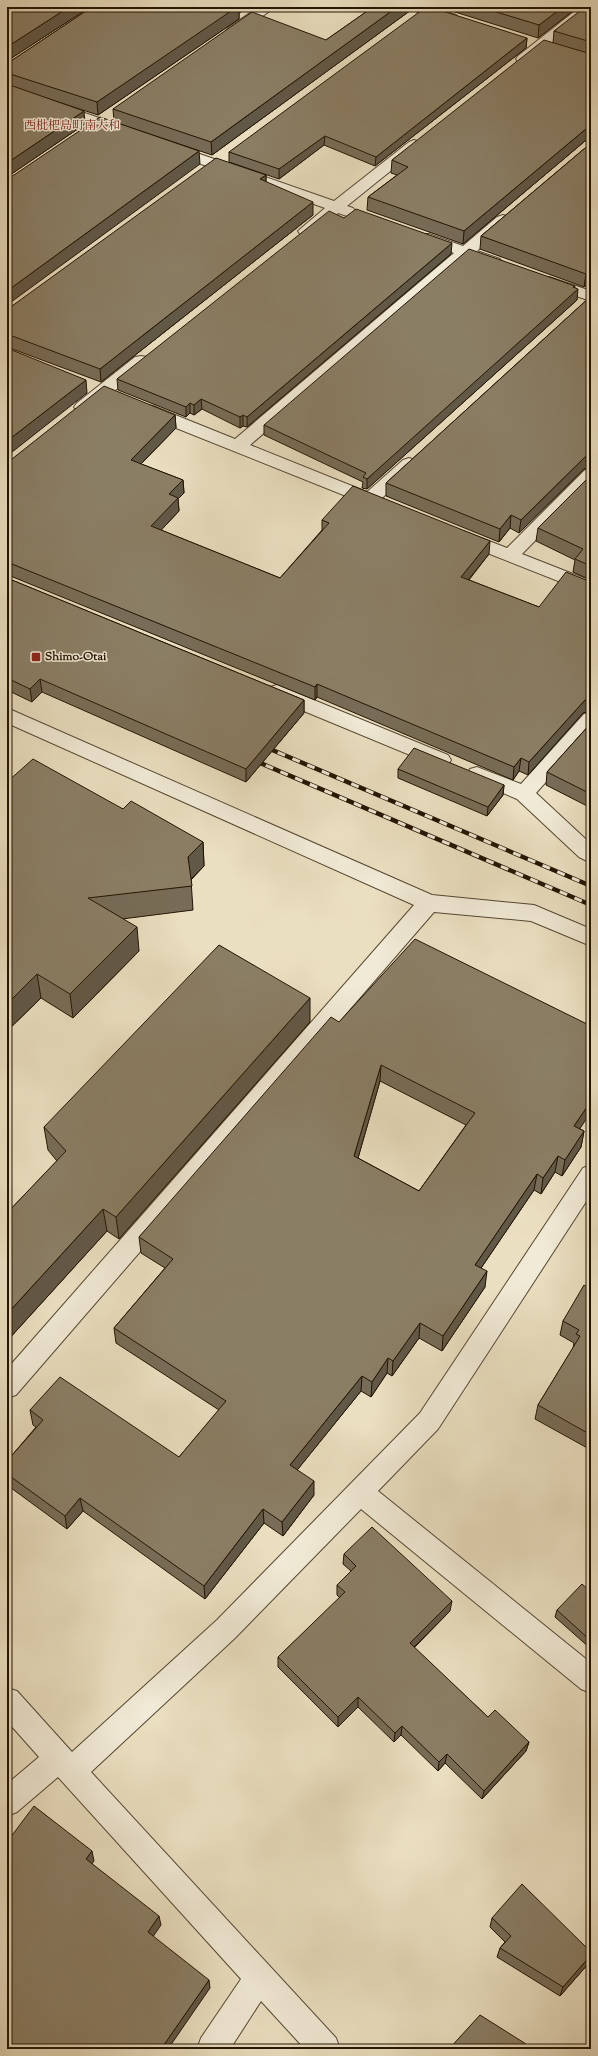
<svg xmlns="http://www.w3.org/2000/svg" width="598" height="2056" font-family="'Sorts Mill Goudy','Noto Serif JP',serif">
	<style>
		.lines { fill: none; stroke-linecap: round; stroke-linejoin: round }
		.street-casing { stroke: #544732; stroke-width: 2 }
		.street { fill: #f1ead6; fill-rule: evenodd }
		.rail-casing { stroke: #221402; stroke-width: 4.5 }
		.rail { stroke: #f1ead6; stroke-width: 3; stroke-dasharray: 8; stroke-linecap: butt }
		.wall { fill: #776c57; stroke: #221402; fill-rule: evenodd }
		.shaded-wall { fill: #615847; stroke: #221402 }
		.building { fill: #8a7e65; stroke: #221402; fill-rule: evenodd }
		.poi-dot { fill: #8f2418; stroke: #f1ead6; stroke-width: 1.5 }
		.labels { text-anchor: middle; dominant-baseline: central; stroke-width: 3; stroke-linejoin: round; paint-order: stroke }
		.far-quarter-label { font-size: 12px; fill: #7a1f14; stroke: #f1ead6 }
		.poi-label { font-size: 12px; font-weight: bold; fill: #221402; stroke: #f1ead6; text-anchor: start }
	</style>
	<rect width="100%" height="100%" fill="#eadfc0"/>
	<filter id="stains"><feTurbulence type="fractalNoise" baseFrequency=".005" numOctaves="4"/><feColorMatrix values="0 0 0 0 .2 0 0 0 0 .09 0 0 0 0 .02 0 0 0 .5 -.17"/></filter>
	<radialGradient id="worn" r=".72"><stop offset=".6" stop-color="#630" stop-opacity="0"/><stop offset="1" stop-color="#630" stop-opacity=".3"/></radialGradient>
	<g class="lines">
		<g class="street-casing">
			<g id="street">
				<path d="M259,7H275L238,34H228L226,31L228,28Z"/>
				<path d="M410,7H431L456,15L458,18L456,21L451,22L412,10Z"/>
				<path d="M580,7H591V12L528,62H518L516,59L518,56Z"/>
				<path d="M7,86L128,128L131,131L128,134H118L7,95Z"/>
				<path d="M414,140L419,142L422,145L419,148L347,206L353,208L355,211L353,214L347,216L338,213C328,221 314,238 300,234L298,231L325,208L167,152L164,149L167,146H177L334,201L409,142Z"/>
				<path d="M503,215L509,217L511,220L509,223L477,251L500,259L502,262L500,265L494,267L468,258L250,445L367,492L403,460L409,458L415,460L418,464L415,468L382,498L386,502L383,506L377,508L371,506L141,414L138,410L141,406L147,405L153,406L235,439L454,253L417,240L415,237L417,234H429L463,246L497,217Z"/>
				<path d="M549,277L591,291V301L543,285L541,282L543,279Z"/>
				<path d="M141,356L147,357L149,361L147,365L89,411L83,412L77,411L74,407L77,403L135,357Z"/>
				<path d="M591,468V484L522,554L591,581V594L457,541L454,537L457,533L463,531L507,548L585,470Z"/>
				<path d="M277,685L448,755L451,760L448,765L441,767L434,765L270,697L267,692L270,687Z"/>
				<path d="M7,708L432,895L534,905L591,929V946L531,921L434,912L16,1395L7,1398V1369L414,905L7,723Z"/>
				<path d="M591,712V732L536,793L591,844V863L579,857L517,799L470,779L467,774L470,769L477,767L521,784L584,714Z"/>
				<path d="M591,1165V1194L438,1429L378,1491L591,1663V1693L581,1689L361,1509L235,1638L91,1772L336,2038L340,2049H305L261,2001L230,2049H197L201,2038L241,1979L58,1777L17,1812L7,1816V1784L39,1757L7,1721V1688L17,1691L72,1752L217,1620L420,1413L583,1168Z"/>
			</g>
		</g>
		<use href="#street" class="street"/>
		<g class="rail-casing">
			<g id="rail">
				<path d="M263,746L591,886"/>
				<path d="M251,759L591,905"/>
			</g>
		</g>
		<use href="#rail" class="rail"/>
	</g>
	<g class="wall">
		<path d="M7,7H90L7,61H11L92,7H248L239,13V19L98,115L49,99L85,124L7,177Z"/>
		<path d="M373,7H411V10L212,155L114,122L113,109L326,40Z"/>
		<path d="M439,7H578L538,38Z"/>
		<path d="M591,7V139L585,141L463,244L367,210L368,197L397,175L391,173L392,160L553,43L554,31Z"/>
		<path d="M527,38L526,48L375,166L324,145L279,179L229,162V152Z"/>
		<path d="M591,143V281L584,287L480,249L481,236Z"/>
		<path d="M266,175V182L313,215L101,382L7,347V307L12,306Z"/>
		<path d="M344,218L451,254L247,427L243,426L240,428L202,409L194,415L190,413L186,417L118,390L117,379Z"/>
		<path d="M574,288L577,300L367,489L362,488L363,482L264,435V425Z"/>
		<path d="M591,296V467L584,469L519,533L510,528L499,542L386,496V483Z"/>
		<path d="M175,415L176,428L141,464L183,480L184,493L178,499L179,511L161,530L280,578L322,530V520L489,554L469,580L539,607L591,582V711L583,713L528,775L519,771L513,780L317,697L315,700L8,575H7V461Z"/>
		<path d="M591,475V580L573,572L575,560L536,541L538,528Z"/>
		<path d="M7,578L304,700V713L246,782L42,692L32,702L7,690Z"/>
		<path d="M591,723V808L546,785L547,772Z"/>
		<path d="M398,769L504,785L503,795L487,816L398,778Z"/>
		<path d="M7,782L123,809L203,842L204,866L191,880L193,910L122,919L139,951L73,1018L41,998L7,1031Z"/>
		<path d="M310,1022L119,1239L107,1231L7,1341V1213L57,1161L48,1150L44,1127Z"/>
		<path d="M339,1022L580,1129L584,1131L581,1147L562,1176L555,1172L541,1194L534,1190L481,1268L485,1287L442,1351L419,1338L392,1376L387,1373L371,1397L361,1391L297,1470L314,1495L283,1536L264,1523L205,1599L83,1511L67,1529L7,1485V1461L36,1427L33,1425L30,1410L179,1457L219,1410L116,1343L114,1328L165,1268L141,1253L139,1237ZM380,1081L466,1125L419,1191L358,1158Z"/>
		<path d="M591,1282V1450L535,1419L538,1405L573,1348L574,1343L560,1335L563,1321Z"/>
		<path d="M344,1554L450,1611L414,1648L488,1717L529,1742L526,1751L482,1799L445,1763L438,1771L401,1735L394,1742L358,1707L338,1727L278,1667V1657L340,1598L337,1595V1585L351,1571L343,1564Z"/>
		<path d="M591,1592V1649L555,1617L557,1610Z"/>
		<path d="M492,1918L589,1963L560,1996L497,1957L500,1948L505,1942L490,1927Z"/>
	</g>
	<g class="shaded-wall">
		<path d="M69,7H90L7,61V47Z"/>
		<path d="M233,7H248L239,13V19L98,115L97,102Z"/>
		<path d="M397,7H411V10L212,155L211,142Z"/>
		<path d="M563,7H578L538,38L539,25Z"/>
		<path d="M527,38L526,48L375,166L376,157Z"/>
		<path d="M84,111L85,124L7,177V163Z"/>
		<path d="M591,126V139L585,141L463,244L464,231L587,128Z"/>
		<path d="M325,136L324,145L279,179V169Z"/>
		<path d="M199,151L200,164L7,305V291Z"/>
		<path d="M266,175V189L260,179Z"/>
		<path d="M313,202V215L101,382L100,369Z"/>
		<path d="M452,243L451,254L247,427V417Z"/>
		<path d="M591,269V281L584,287L586,274Z"/>
		<path d="M575,286L574,293L578,289L577,300L367,489V479Z"/>
		<path d="M86,380L87,393L7,456V441Z"/>
		<path d="M201,399L202,409L194,415V405Z"/>
		<path d="M190,403V413L186,417V407Z"/>
		<path d="M175,415L176,428L132,473L131,460Z"/>
		<path d="M243,415V426L240,428V417Z"/>
		<path d="M591,454V467L584,469L519,533L521,520L586,456Z"/>
		<path d="M183,480L184,493L178,499L179,511L152,540L151,526L169,494Z"/>
		<path d="M511,515L510,528L499,542L500,529Z"/>
		<path d="M490,541L489,554L460,590L461,577Z"/>
		<path d="M40,679L42,692L32,702L30,689Z"/>
		<path d="M317,684V697L315,700V687Z"/>
		<path d="M591,698V711L583,713L528,775L529,762L585,700Z"/>
		<path d="M304,700V713L246,782V769Z"/>
		<path d="M521,758L519,771L513,780L514,767Z"/>
		<path d="M504,785L503,795L487,816L488,807Z"/>
		<path d="M203,842L204,866L189,881L188,857Z"/>
		<path d="M137,927L139,951L73,1018L70,994Z"/>
		<path d="M37,974L41,998L7,1031V1004Z"/>
		<path d="M310,998V1022L119,1239L116,1217Z"/>
		<path d="M381,1065L380,1081L354,1172V1156Z"/>
		<path d="M591,1101V1112L571,1142L574,1126Z"/>
		<path d="M584,1131L581,1147L562,1176L565,1160Z"/>
		<path d="M558,1156L555,1172L541,1194L543,1178Z"/>
		<path d="M537,1174L534,1190L473,1280L475,1265Z"/>
		<path d="M103,1209L107,1231L7,1341V1314Z"/>
		<path d="M487,1271L485,1287L442,1351L443,1336Z"/>
		<path d="M420,1323L419,1338L392,1376L393,1361Z"/>
		<path d="M388,1358L387,1373L371,1397L372,1382Z"/>
		<path d="M362,1376L361,1391L290,1479V1465Z"/>
		<path d="M314,1481V1495L283,1536L282,1522Z"/>
		<path d="M80,1498L83,1511L67,1529L65,1516Z"/>
		<path d="M263,1509L264,1523L205,1599L204,1586Z"/>
		<path d="M452,1601L450,1611L408,1653L410,1643Z"/>
		<path d="M358,1697V1707L338,1727V1717Z"/>
		<path d="M402,1726L401,1735L394,1742L395,1733Z"/>
		<path d="M529,1742L526,1751L482,1799L484,1791Z"/>
		<path d="M447,1754L445,1763L438,1771L439,1762Z"/>
		<path d="M92,1851L94,1861L88,1869L86,1859Z"/>
		<path d="M159,1916L161,1925L150,1941L148,1932Z"/>
		<path d="M591,1955V1957L589,1963L560,1996L563,1987Z"/>
		<path d="M209,1980L210,1988L168,2049H161Z"/>
	</g>
	<g class="building">
		<path d="M7,7H69L7,47Z"/>
		<path d="M92,7H237L97,102L7,73V61H11Z"/>
		<path d="M373,7H397L211,142L113,109L252,12L326,40Z"/>
		<path d="M426,7H430L527,38L376,157L325,136L279,169L229,152Z"/>
		<path d="M480,7H563L539,25Z"/>
		<path d="M585,7H591V42L554,31Z"/>
		<path d="M544,40L591,54V126L587,128L464,231L368,197L408,167L392,160Z"/>
		<path d="M7,84L84,111L7,163Z"/>
		<path d="M100,117L199,151L7,291V178L11,177Z"/>
		<path d="M591,143V269L586,274L481,236Z"/>
		<path d="M216,158L266,175L260,179L313,202L100,369L7,334V307L12,306Z"/>
		<path d="M356,209L452,243L247,417L243,415L240,417L201,399L194,405L190,403L186,407L117,379L329,211L344,218Z"/>
		<path d="M469,249L575,286L573,287L578,289L367,479L363,477L366,473L264,425Z"/>
		<path d="M591,296V454L586,456L521,520L511,515L500,529L386,483Z"/>
		<path d="M7,348L86,380L7,441Z"/>
		<path d="M104,386L175,415L131,460L183,480L169,494L178,498L151,526L280,578L329,523L322,520L353,486L490,541L461,577L539,607L566,572L591,582V698L585,700L529,762L521,758L514,767L317,684L315,687L7,562V498L12,493L7,491V461L12,459Z"/>
		<path d="M591,475V566L575,559L583,549L538,528Z"/>
		<path d="M7,578L304,700L246,769L40,679L30,689L7,678Z"/>
		<path d="M591,723V794L547,772Z"/>
		<path d="M414,748L504,785L488,807L398,769Z"/>
		<path d="M33,759L123,809L131,801L203,842L188,857L192,886L88,898L137,927L70,994L37,974L7,1004V782Z"/>
		<path d="M415,939L591,1026V1101L574,1126L584,1131L565,1160L558,1156L543,1178L537,1174L475,1265L487,1271L443,1336L420,1323L393,1361L388,1358L372,1382L362,1376L290,1465L314,1481L282,1522L263,1509L204,1586L80,1498L65,1516L7,1474V1461L43,1420L30,1410L60,1377L179,1457L226,1401L114,1328L173,1259L139,1237L331,1017L339,1022ZM381,1065L475,1113L419,1191L354,1156Z"/>
		<path d="M219,945L310,998L116,1217L103,1209L7,1314V1213L66,1151L44,1127Z"/>
		<path d="M591,1282V1435L538,1405L580,1336L576,1334L579,1330L563,1321L584,1285L587,1287Z"/>
		<path d="M372,1527L452,1601L410,1643L488,1717L495,1710L529,1742L484,1791L447,1754L439,1762L402,1726L395,1733L358,1697L338,1717L278,1657L345,1592L337,1585L356,1566L344,1554Z"/>
		<path d="M582,1584L591,1592V1641L557,1610Z"/>
		<path d="M34,1806L92,1851L86,1859L159,1916L148,1932L209,1980L161,2049H7V1842Z"/>
		<path d="M522,1884L591,1952V1955L563,1987L500,1948L511,1936L492,1918Z"/>
		<path d="M480,2015L526,2044L531,2049H449Z"/>
	</g>
	<rect class="poi-dot" x="31" y="652" width="10" height="10" rx="2"/>
	<g class="labels">
		<g class="far-quarter-label">
			<text x="72" y="126">西枇杷島町南大和</text>
		</g>
		<g class="poi-label">
			<text x="45" y="657">Shimo-Otai</text>
		</g>
	</g>
	<rect width="598" height="2056" fill="none" stroke="#eadfc0" stroke-width="24"/>
	<rect x="8" y="8" width="582" height="2040" fill="none" stroke="#221402" stroke-width="2"/>
	<rect x="12" y="12" width="574" height="2032" fill="none" stroke="#221402"/>
	<rect width="100%" height="100%" filter="url(#stains)"/>
	<rect width="100%" height="100%" fill="url(#worn)"/>
</svg>
